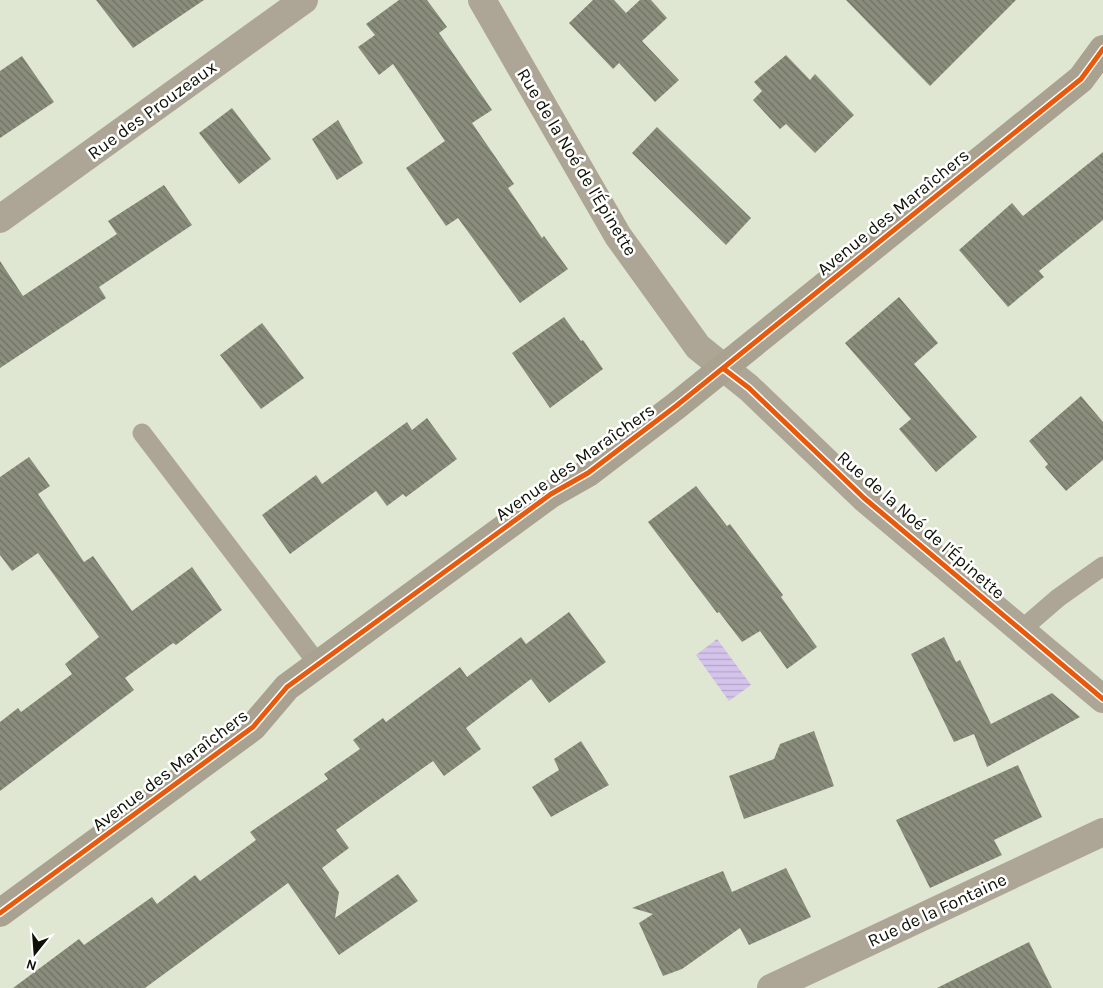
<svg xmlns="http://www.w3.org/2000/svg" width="1103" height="988" font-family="Karla,sans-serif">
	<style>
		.water { fill: url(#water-rules) }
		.building { fill: url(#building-back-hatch) }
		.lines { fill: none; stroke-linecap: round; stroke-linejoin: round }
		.service { stroke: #ada696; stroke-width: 19 }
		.minor { stroke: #ada696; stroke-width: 28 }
		.secondary { stroke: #a9a290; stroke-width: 28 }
		.cycleway-casing { stroke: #fff; stroke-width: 8 }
		.cycleway { stroke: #e8590c; stroke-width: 5 }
		.labels { text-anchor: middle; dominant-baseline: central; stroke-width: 5; stroke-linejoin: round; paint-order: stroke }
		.street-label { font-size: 18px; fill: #0e1206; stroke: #fff }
	</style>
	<defs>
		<pattern id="water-rules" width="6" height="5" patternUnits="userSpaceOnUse" patternTransform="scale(1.25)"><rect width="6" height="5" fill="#d4c3eb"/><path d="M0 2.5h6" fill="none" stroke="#b5a6c8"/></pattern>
		<pattern id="building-back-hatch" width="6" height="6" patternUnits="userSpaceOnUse" patternTransform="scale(1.25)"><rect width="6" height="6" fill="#8a8d7b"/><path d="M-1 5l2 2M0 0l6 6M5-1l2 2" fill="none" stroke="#6f7263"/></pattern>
	</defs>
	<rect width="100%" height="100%" fill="#dfe7d2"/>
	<path class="water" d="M717,639L751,685L729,701L696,655Z"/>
	<g class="building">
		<path d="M96,0H204L133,48Z"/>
		<path d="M399,0H427L447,27L439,33L492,110L472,123L514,184L508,188L542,238L544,236L568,269L520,303L458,218L446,226L406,168L445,141L393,64L379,75L358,47L375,35L366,24Z"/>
		<path d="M593,0H614L626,13L640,0H651L667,18L642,41L679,80L655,102L619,63L613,69L569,23Z"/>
		<path d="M846,0H1016L930,86Z"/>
		<path d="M786,55L810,80L815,74L854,115L815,153L786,124L780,129L753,100L762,91L754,82Z"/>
		<path d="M22,56L54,102L0,138V71Z"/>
		<path d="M232,108L271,159L239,184L199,133Z"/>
		<path d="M338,120L363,163L337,180L312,139Z"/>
		<path d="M657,127L751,218L726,245L632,153Z"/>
		<path d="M1103,152V220L1039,271L1044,277L1008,307L959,250L1012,203L1023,216Z"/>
		<path d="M164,185L192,225L99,287L106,298L0,368V261L23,296L117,234L108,221Z"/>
		<path d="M899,297L938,343L914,364L977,437L936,472L899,429L911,419L845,343Z"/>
		<path d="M564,317L581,341L583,340L603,369L550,408L512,353Z"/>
		<path d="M262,323L304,378L261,409L220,355Z"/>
		<path d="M1081,396L1103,422V460L1066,491L1045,467L1048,464L1029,441Z"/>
		<path d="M427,418L457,459L406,497L403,494L387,506L376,491L290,554L262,515L316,475L322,484L407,422L412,430Z"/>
		<path d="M29,457L50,486L38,494L84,562L93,556L132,611L192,567L222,610L176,645L173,643L125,678L134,690L0,791V722L18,708L21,712L72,674L65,664L99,637L38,553L12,571L0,555V477Z"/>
		<path d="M696,486L727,526L730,524L783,595L781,597L817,647L787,669L760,631L742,642L719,612L717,613L648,522Z"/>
		<path d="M569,612L606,662L549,703L531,679L466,728L481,749L444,776L433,761L336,830L349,848L322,868L339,892L335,918L398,874L418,901L339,955L288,883L145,988H13L79,939L84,945L152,897L157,904L195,875L200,881L256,840L250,832L328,779L324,774L360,749L353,740L383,718L386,722L460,667L467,677L521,637L526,644Z"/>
		<path d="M944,637L956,662L960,660L991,724L1052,693L1080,717L987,767L974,734L954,742L911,654Z"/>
		<path d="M814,731L834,786L744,819L729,776L774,759L780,744Z"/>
		<path d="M581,741L609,785L551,817L532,787L559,770L554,759Z"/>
		<path d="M1018,765L1042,817L994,840L1002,855L930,888L896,820Z"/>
		<path d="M786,868L811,917L749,945L740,928L682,969L663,976L639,923L653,914L632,908L723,871L732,892Z"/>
		<path d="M1029,942L1052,988H937Z"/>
	</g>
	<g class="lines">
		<g class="service">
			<path d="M142,433L318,664"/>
			<path d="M1021,630L1058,598L1103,566"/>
		</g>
		<g class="minor">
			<path d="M482,0L618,236L698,347L749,388L864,498L1103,699"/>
			<path d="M0,219L304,0"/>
			<path d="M771,988L1103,832"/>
		</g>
		<path class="secondary" d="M0,913L253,727L287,687L551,494L588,473L676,406L1081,79L1103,49"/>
		<g class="cycleway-casing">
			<g id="cycleway">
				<path d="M724,369L749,388L864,498L1103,699"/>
				<path d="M0,913L253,727L287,687L551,494L588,473L676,406L1081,79L1103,49"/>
			</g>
		</g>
		<use href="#cycleway" class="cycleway"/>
	</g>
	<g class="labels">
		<g class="street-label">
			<text transform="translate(152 110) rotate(-36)">Rue des Prouzeaux</text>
			<text transform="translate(577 162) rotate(59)">Rue de la Noé de l'Épinette</text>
			<text transform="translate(893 212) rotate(-39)">Avenue des Maraîchers</text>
			<text transform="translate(575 462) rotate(-35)">Avenue des Maraîchers</text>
			<text transform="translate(921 525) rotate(41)">Rue de la Noé de l'Épinette</text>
			<text transform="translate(170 770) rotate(-37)">Avenue des Maraîchers</text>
			<text transform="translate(937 910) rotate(-25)">Rue de la Fontaine</text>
		</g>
	</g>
	<g transform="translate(35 953) rotate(197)" stroke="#ffffff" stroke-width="4" paint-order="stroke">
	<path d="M0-4L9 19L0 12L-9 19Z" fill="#0e1206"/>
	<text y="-8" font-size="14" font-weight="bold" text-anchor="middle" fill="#0e1206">N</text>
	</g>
</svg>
